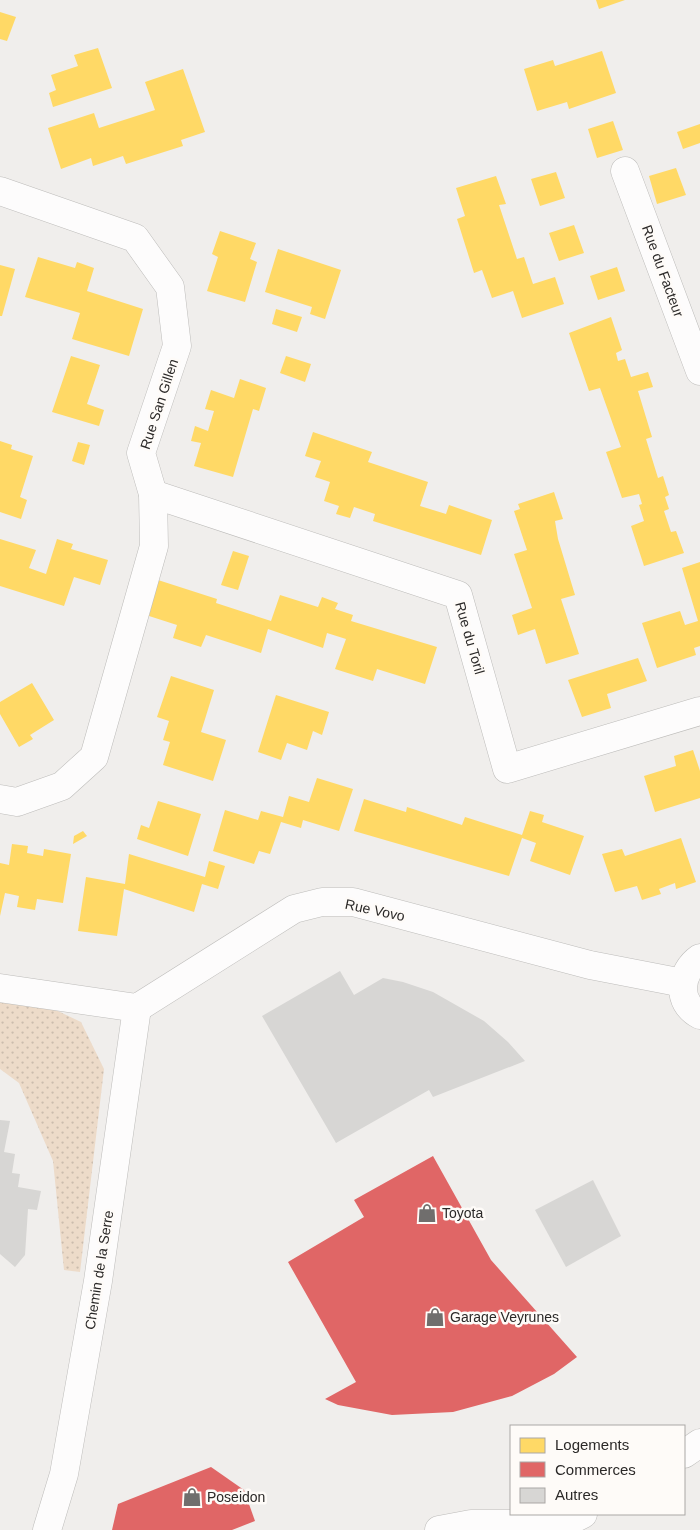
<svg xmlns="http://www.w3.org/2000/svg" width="700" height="1530" font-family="Arial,sans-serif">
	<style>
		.green { fill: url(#green-dots) }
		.homes { fill: #ffd966 }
		.shops { fill: #e06666 }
		.building { fill: #d7d6d4 }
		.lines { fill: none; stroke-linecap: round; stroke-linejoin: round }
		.minor-casing { stroke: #bdbcba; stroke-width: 29 }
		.primary-casing { stroke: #bdbcba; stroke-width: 29 }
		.minor { stroke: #fdfcfc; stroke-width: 28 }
		.primary { stroke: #fdfcfc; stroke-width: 28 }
		.labels { text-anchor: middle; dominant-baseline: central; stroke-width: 5; stroke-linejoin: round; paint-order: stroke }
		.street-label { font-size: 14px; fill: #2b2928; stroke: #fefbf8 }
		.poi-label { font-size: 14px; fill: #2b2928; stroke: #fefbf8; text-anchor: start }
	</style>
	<defs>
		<pattern id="green-dots" width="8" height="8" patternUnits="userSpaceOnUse" patternTransform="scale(1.25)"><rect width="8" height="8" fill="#eddbc9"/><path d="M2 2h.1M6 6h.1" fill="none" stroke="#cbbcad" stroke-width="1.8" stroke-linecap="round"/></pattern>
	</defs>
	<rect width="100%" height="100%" fill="#f0eeec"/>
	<path class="green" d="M0,999L43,1004L81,1022L104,1069L80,1272L64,1270L53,1161L19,1083L0,1069Z"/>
	<g class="homes">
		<path d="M596,0H625L599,9Z"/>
		<path d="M0,12L16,17L7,41L0,39Z"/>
		<path d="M98,48L112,88L53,107L49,93L56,90L51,75L78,66L74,55Z"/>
		<path d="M602,51L616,93L569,109L567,102L537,111L524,69L553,60L555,66Z"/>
		<path d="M183,69L205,132L181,140L183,146L126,164L123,156L93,166L91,158L61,169L48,128L94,113L99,128L155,110L145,82Z"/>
		<path d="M613,121L623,150L597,158L588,129Z"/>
		<path d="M700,124V143L683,149L677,132Z"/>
		<path d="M676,168L686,195L657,204L649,176Z"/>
		<path d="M556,172L565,198L540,206L531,179Z"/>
		<path d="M496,176L506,204L499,205L517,259L524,257L533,284L555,277L564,304L522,318L513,291L492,298L482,270L474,273L457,219L465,216L456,188Z"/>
		<path d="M574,225L584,253L559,261L549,233Z"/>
		<path d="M220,231L256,243L250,259L257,262L245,302L207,291L218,257L212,254Z"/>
		<path d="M278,249L341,270L325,319L310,314L312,307L265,292Z"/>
		<path d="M38,257L75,268L77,262L94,268L87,291L143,309L129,356L72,339L80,313L25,297Z"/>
		<path d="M0,265L15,269L2,316H0Z"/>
		<path d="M617,267L625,291L598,300L590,276Z"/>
		<path d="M276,309L302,317L297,332L272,324Z"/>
		<path d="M611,317L622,350L616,353L618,361L625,359L631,377L648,372L653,387L638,391L652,437L646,439L658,478L663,476L669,495L665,497L669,509L664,511L671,532L676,531L684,553L644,566L631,526L644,521L639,505L642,504L639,494L622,498L606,452L621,447L600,388L589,391L569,333Z"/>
		<path d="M71,356L100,365L87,404L104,410L99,426L52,412Z"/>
		<path d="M286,356L311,364L305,382L280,373Z"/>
		<path d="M240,379L266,388L259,411L253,409L233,477L194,466L201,443L191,441L195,426L208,431L214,411L205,409L211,390L234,398Z"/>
		<path d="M313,432L372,452L368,462L428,482L420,506L446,514L449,505L492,520L481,555L373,521L375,514L354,507L350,518L336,514L339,506L324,501L330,482L315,477L321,461L305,456Z"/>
		<path d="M0,441L12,445L11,449L33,456L20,497L27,500L21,519L0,512Z"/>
		<path d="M78,442L90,445L84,465L72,461Z"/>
		<path d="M554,492L563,519L555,521L558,539L575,595L561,599L579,654L546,664L535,629L518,635L512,615L532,608L514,554L527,550L514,511L520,509L518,504Z"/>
		<path d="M0,539L36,550L29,568L46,574L57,539L73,544L71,549L108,560L100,585L74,577L64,606L0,586Z"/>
		<path d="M233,551L249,556L238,590L221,585Z"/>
		<path d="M700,562V646L694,648L696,655L657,668L642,623L680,611L685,625L698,621L682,568Z"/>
		<path d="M158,580L217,599L216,603L271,621L280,595L318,607L322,597L338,603L335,609L353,615L351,621L437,647L425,684L377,669L373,681L335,669L346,639L327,633L323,648L268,629L261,653L206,635L201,647L173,638L177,625L149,616Z"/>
		<path d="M638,658L647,681L607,694L611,708L582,717L568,680Z"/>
		<path d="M171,676L214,690L201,732L226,740L213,781L163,765L170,742L163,740L169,721L157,717Z"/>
		<path d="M32,683L54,720L30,735L33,739L19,747L0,714V702Z"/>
		<path d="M276,695L329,712L322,735L313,731L307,750L287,743L281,760L258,752Z"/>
		<path d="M693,750L700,771V798L655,812L644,776L676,766L674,756Z"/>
		<path d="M317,778L353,789L339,831L303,820L301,828L281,822L270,854L259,851L254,864L213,851L225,810L258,820L261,811L283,817L289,796L309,802Z"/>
		<path d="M364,799L406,812L407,807L462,825L465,817L522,835L530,811L544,815L542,822L584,836L570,875L530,861L536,843L522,838L509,876L354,831Z"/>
		<path d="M158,801L201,814L188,856L137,839L141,825L149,828Z"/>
		<path d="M83,831L87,836L73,844L74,836Z"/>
		<path d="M681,838L696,882L676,889L675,883L659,889L661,894L642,900L637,886L615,892L602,854L622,849L625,856Z"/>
		<path d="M12,844L28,846L27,853L43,856L44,849L71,854L63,903L37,899L35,910L17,907L19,896L5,893L0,916V863L9,865Z"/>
		<path d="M129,854L205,877L209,861L225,866L218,889L202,884L194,912L124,889L117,936L78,931L86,877L125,884Z"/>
	</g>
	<g class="shops">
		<path d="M433,1156L491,1260L577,1357L554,1374L512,1396L453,1412L392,1415L338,1405L325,1399L356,1382L288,1262L364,1217L354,1200Z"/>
		<path d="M211,1467L244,1490L255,1521L232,1530H112L118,1504Z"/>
	</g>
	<g class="building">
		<path d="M340,971L354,995L383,978L403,982L433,992L484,1021L508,1042L525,1061L433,1097L429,1090L336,1143L262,1016Z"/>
		<path d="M0,1120L10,1121L4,1152L15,1154L12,1173L20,1174L18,1187L41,1191L37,1210L28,1209L25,1255L15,1267L0,1254Z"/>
		<path d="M593,1180L621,1236L566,1267L535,1210Z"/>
	</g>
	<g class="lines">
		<g class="minor-casing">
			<g id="minor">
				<path d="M625,171L700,371"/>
				<path d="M0,191L135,238L170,287L177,346L141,453L153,494L154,546L94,757L62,786L17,802L0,799"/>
				<path d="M153,494L458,595L507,769L700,711"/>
				<path d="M700,958C680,972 675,1002 700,1015"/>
				<path d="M0,988L137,1008L294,909L322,902H353L590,965L683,983"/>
				<path d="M47,1530L64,1474L98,1281L137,1008"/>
				<path d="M439,1530L471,1524H564"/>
			</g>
		</g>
		<g class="primary-casing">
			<g id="primary">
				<path d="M684,1454L700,1443"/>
				<path d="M552,1530L583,1514"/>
			</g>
		</g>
		<use href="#minor" class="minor"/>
		<use href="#primary" class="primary"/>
	</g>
	<defs>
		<g id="shop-bare" transform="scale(1.5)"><path d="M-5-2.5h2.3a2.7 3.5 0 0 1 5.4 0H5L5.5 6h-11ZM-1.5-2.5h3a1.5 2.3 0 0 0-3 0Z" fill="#706e6d" stroke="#fefbf8" stroke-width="2.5" paint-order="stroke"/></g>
	</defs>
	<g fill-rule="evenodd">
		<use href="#shop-bare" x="427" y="1213"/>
		<use href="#shop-bare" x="435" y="1317"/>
		<use href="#shop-bare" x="192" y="1497"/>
	</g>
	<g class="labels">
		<g class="street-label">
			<text transform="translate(663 271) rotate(70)">Rue du Facteur</text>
			<text transform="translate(159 404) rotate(-72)">Rue San Gillen</text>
			<text transform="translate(470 638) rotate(74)">Rue du Toril</text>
			<text transform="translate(375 910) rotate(12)">Rue Vovo</text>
			<text transform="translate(99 1270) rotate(-81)">Chemin de la Serre</text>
		</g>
		<g class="poi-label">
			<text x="442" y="1213">Toyota</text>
			<text x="450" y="1317">Garage Veyrunes</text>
			<text x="207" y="1497">Poseidon</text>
		</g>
	</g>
	<rect x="510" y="1425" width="175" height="90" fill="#fefbf8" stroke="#aaa7a5"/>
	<rect x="520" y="1438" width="25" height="15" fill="#ffd966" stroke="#aaa7a5"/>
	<text x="555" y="1450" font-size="15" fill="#2b2928">Logements</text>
	<rect x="520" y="1462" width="25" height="15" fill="#e06666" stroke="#aaa7a5"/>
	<text x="555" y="1475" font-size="15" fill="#2b2928">Commerces</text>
	<rect x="520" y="1488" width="25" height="15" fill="#d7d6d4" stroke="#aaa7a5"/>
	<text x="555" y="1500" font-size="15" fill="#2b2928">Autres</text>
</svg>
